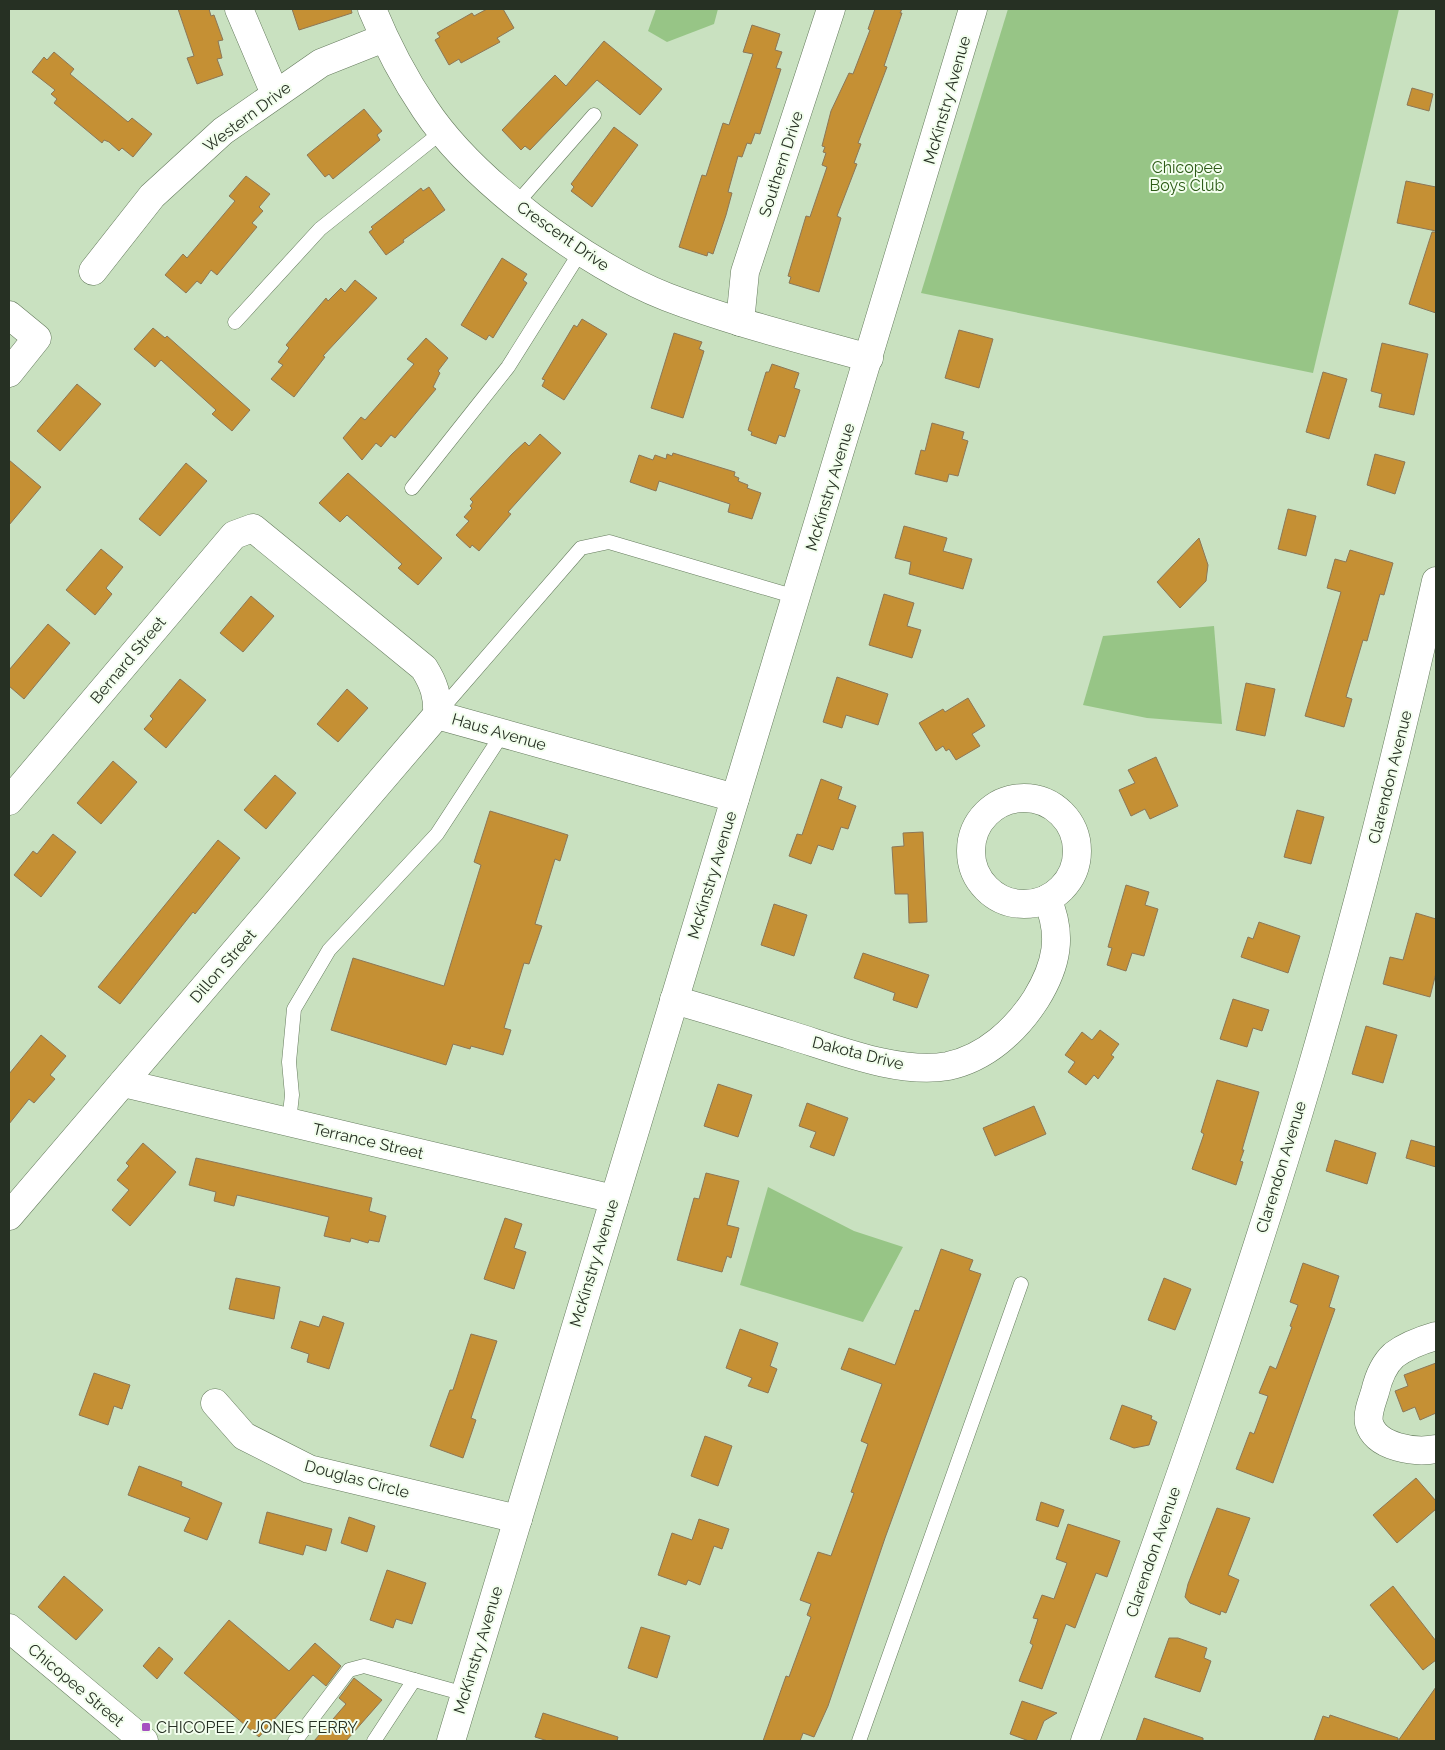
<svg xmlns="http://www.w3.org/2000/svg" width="1445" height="1750" font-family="Raleway,sans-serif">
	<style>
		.green { fill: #97c586 }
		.building { fill: #c59034; stroke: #8c7757 }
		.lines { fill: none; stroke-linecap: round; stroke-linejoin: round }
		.lane-casing { stroke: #667c5e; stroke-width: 15 }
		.street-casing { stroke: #667c5e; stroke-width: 29 }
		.secondary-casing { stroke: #667c5e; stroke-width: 29 }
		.lane { stroke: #fff; stroke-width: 14 }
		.street { stroke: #fff; stroke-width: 28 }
		.secondary { stroke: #fff; stroke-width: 28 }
		.poi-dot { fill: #a651c0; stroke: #f2feed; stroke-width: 2 }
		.labels { text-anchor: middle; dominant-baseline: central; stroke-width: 4; stroke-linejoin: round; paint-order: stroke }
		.street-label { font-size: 16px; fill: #263023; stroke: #f2feed }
		.park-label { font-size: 16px; fill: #2d5b17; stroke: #f2feed }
		.poi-label { font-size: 16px; fill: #263023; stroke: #f2feed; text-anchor: start }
	</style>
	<rect width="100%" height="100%" fill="#c9e1c0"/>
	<g class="green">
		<path d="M656,9H718L714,24L667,42L648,31Z"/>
		<path d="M1008,9H1399L1313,373L921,293Z"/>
		<path d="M1214,626L1222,724L1147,718L1083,705L1103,636Z"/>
		<path d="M768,1187L854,1231L903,1247L863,1322L740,1285Z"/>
	</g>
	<g class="building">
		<path d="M178,9H209L211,16L214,15L223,40L218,41L222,58L217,59L223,75L197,84L187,58L194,56Z"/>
		<path d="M292,9H351L352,13L299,30Z"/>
		<path d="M487,9H503L514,28L497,38L500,42L461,63L459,59L449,65L435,40L440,37L437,33L472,13L474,16Z"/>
		<path d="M875,9H902L900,13H902L884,66L887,67L858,143L861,144L854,163L857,164L837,216L841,218L819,292L789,283L791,277L788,276L806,216L810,217L827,167L822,165L826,153L823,152L825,147L822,146L831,111L849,73L853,74L870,30L868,29Z"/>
		<path d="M752,25L780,34L775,50L782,52L776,68L781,69L760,134L755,133L751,144L747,143L742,157L738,156L728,192L732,193L726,215L713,254L708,252L707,256L679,247L702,175L706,176L723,123L729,125L753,54L743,52Z"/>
		<path d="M604,41L662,89L640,115L597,80L530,150L525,146L521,150L502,130L555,75L566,86Z"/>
		<path d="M54,52L74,69L70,74L128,122L132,118L152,134L133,157L122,148L119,151L109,142L104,140L102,143L54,103L57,99L51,94L55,90L32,72L44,57L47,60Z"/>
		<path d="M1412,88L1433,94L1429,111L1407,105Z"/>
		<path d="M364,109L382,131L377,135L380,140L333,179L329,174L325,177L307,155Z"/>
		<path d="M614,127L638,145L592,207L571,191L574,187L571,184Z"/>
		<path d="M246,176L270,194L259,207L263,211L252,223L257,227L217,275L211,270L201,284L197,281L186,293L165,275L183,254L187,258L235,201L229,196Z"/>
		<path d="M1406,181L1436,187V231L1397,223Z"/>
		<path d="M429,187L445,210L403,240L404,242L386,255L369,232L373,229L371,227L421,188L423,191Z"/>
		<path d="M1432,232H1436V313L1409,304Z"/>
		<path d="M502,258L527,274L523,280L527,283L493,338L489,335L486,340L461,325Z"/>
		<path d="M355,280L377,298L323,356L325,357L294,397L271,379L283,365L278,362L289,348L286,345L326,298L328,301L341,288L345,292Z"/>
		<path d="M582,319L607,334L564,400L542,386L545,380L542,379L574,325L577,327Z"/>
		<path d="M153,328L165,338L167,336L250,410L232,431L212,414L216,410L161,360L155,367L134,349Z"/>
		<path d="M959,330L993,339L979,388L945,378Z"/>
		<path d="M674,333L702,342L699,349L704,351L683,418L651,408Z"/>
		<path d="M426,338L448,358L438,371L440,373L433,387L436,389L395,438L391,435L381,447L376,443L362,460L343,438L361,417L365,420L414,364L407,359Z"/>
		<path d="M1382,343L1428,354L1414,415L1379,407L1382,394L1371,391Z"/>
		<path d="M772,364L799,373L794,388L800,390L785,437L779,435L776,444L751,435L752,432L748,430L766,372H769Z"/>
		<path d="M1323,372L1347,379L1329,439L1306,432Z"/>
		<path d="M77,384L101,404L60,451L37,431Z"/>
		<path d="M932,423L964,432L962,439L968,441L958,476L949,474L947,482L915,474L921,450L925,451Z"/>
		<path d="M540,434L561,453L508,512L511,514L479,551L472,545L470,548L456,535L469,521L464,517L472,508L470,506L473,502L470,499L512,454L525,442L529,446Z"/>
		<path d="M673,453L735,472L734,476L739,478L738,481L748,485L747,488L761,493L752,519L728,512L730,504L659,481L656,491L630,482L639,455L653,460L655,455L666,459L667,454L672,456Z"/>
		<path d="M1375,454L1405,462L1395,494L1367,485Z"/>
		<path d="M9,460L41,487L9,525Z"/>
		<path d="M186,463L207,481L160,536L139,519Z"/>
		<path d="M348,473L442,558L418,585L398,568L402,564L347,515L340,522L319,503Z"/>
		<path d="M1288,509L1316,516L1306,556L1278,549Z"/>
		<path d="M904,526L947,538L943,551L972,559L963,589L909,574L911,562L895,558Z"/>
		<path d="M1199,538L1208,565L1206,581L1180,608L1157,582Z"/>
		<path d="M101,549L123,567L106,588L112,594L95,615L66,590Z"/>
		<path d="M1350,550L1393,563L1384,595L1380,594L1367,641L1363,640L1346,697L1352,699L1344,727L1305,716L1341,592L1327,588L1335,559L1346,562Z"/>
		<path d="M884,594L914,603L907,626L921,630L912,658L869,645Z"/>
		<path d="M251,596L274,616L243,652L220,633Z"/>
		<path d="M48,624L70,643L24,699L9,686V670Z"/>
		<path d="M837,677L888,694L878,725L846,715L842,728L823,722Z"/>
		<path d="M180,679L206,700L166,748L144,729L153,719L150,716Z"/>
		<path d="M1246,683L1275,689L1265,736L1236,730Z"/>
		<path d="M347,689L368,708L338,742L317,724Z"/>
		<path d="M968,698L985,726L972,734L980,746L956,760L949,749L946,751L943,746L936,751L919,723L943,709L945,712Z"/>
		<path d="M1156,757L1178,806L1150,819L1145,809L1131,816L1119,790L1135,783L1128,770Z"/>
		<path d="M113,761L137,782L101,824L77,803Z"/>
		<path d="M275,775L296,793L266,829L244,810Z"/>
		<path d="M821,779L842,787L838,799L856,806L848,829L841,827L833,850L818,845L811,864L789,856L797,834L802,835Z"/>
		<path d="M1297,810L1324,817L1311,864L1284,857Z"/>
		<path d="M490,811L568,835L560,861L555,859L535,924L542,926L529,964L524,963L504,1028L511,1030L503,1055L471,1046L470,1049L453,1044L446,1065L331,1030L353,958L444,986L481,865L474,862Z"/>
		<path d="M923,832L927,922L909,923L908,894H895L892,847L904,846L903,833Z"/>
		<path d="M53,834L76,852L41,897L14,875L33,851L37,854Z"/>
		<path d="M218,840L240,858L195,914L193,912L120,1004L98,987Z"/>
		<path d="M1126,885L1149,892L1145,905L1158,909L1144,956L1132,953L1126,971L1107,965L1112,948L1108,947Z"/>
		<path d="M774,904L807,915L794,956L761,945Z"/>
		<path d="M1416,913L1436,919V973L1430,997L1383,984L1390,957L1403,960Z"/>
		<path d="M1259,922L1300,936L1288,973L1241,957L1248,937L1253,939Z"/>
		<path d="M863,953L929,975L917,1008L893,1000L895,993L854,978Z"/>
		<path d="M1233,999L1269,1010L1262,1031L1253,1028L1247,1047L1220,1039Z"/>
		<path d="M1366,1026L1397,1035L1383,1083L1352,1074Z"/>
		<path d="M1100,1030L1119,1044L1111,1055L1114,1057L1098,1079L1094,1075L1086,1085L1068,1072L1075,1062L1065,1055L1082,1032L1092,1040Z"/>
		<path d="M41,1035L66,1056L50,1075L55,1079L34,1103L29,1099L9,1124V1074Z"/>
		<path d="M1217,1080L1259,1092L1242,1150H1244L1240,1161L1243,1162L1236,1185L1192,1169L1204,1134L1201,1132Z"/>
		<path d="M718,1084L752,1095L738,1137L704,1126Z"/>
		<path d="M807,1103L848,1118L834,1156L810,1147L816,1132L799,1126Z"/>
		<path d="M1034,1106L1046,1134L995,1156L983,1128Z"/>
		<path d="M1335,1140L1376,1153L1367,1184L1326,1171Z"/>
		<path d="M1411,1140L1436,1147V1167L1406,1158Z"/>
		<path d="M143,1143L176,1172L130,1226L112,1210L129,1190L117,1180L129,1166L126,1163Z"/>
		<path d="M196,1158L372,1198L369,1211L386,1216L379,1242L369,1240L368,1243L351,1238L350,1242L324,1236L329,1217L237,1195L234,1206L214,1201L216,1192L189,1185Z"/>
		<path d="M706,1173L739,1181L727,1225L739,1228L731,1258L727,1256L722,1272L677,1260L694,1198L699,1199Z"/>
		<path d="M505,1218L522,1224L514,1248L526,1252L514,1289L484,1279Z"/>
		<path d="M941,1249L973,1260L969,1270L981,1274L885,1538L828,1706L814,1737L803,1733L800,1741H763L786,1676L789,1677L811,1617L807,1615L811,1604L800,1600L818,1552L831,1556L854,1493L851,1492L868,1444L861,1441L882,1384L841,1369L849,1348L895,1365L915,1310L919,1311Z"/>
		<path d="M1303,1263L1339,1276L1329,1307L1335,1309L1273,1483L1236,1469L1250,1432L1254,1434L1268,1396L1259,1393L1270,1366L1276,1369L1292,1327L1290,1326L1298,1305L1290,1302Z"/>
		<path d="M236,1278L280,1287L274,1319L229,1309Z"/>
		<path d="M1164,1278L1191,1289L1175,1330L1148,1320Z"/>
		<path d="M323,1316L344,1323L329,1369L307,1362L309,1354L291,1348L300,1321L319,1327Z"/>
		<path d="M740,1329L778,1343L770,1366L777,1369L768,1393L748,1386L752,1378L726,1368Z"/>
		<path d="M471,1334L497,1341L471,1418L476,1420L463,1458L430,1446L450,1390H453Z"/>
		<path d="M1436,1363V1413L1420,1420L1415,1407L1403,1412L1395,1391L1408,1386L1404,1375Z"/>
		<path d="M94,1373L130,1385L122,1409L114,1406L108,1425L79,1415Z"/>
		<path d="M1122,1405L1152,1416L1151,1419L1157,1422L1149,1445L1134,1448L1110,1439Z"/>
		<path d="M705,1436L732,1446L718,1486L691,1476Z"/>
		<path d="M139,1466L182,1482L181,1486L222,1503L207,1540L184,1531L190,1518L128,1495Z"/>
		<path d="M1416,1478L1436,1501V1509L1397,1543L1373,1515Z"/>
		<path d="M1041,1502L1064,1510L1058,1527L1036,1520Z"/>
		<path d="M1217,1508L1250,1518L1228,1575L1239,1580L1226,1613L1221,1611L1220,1615L1190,1603L1185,1597L1188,1584Z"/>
		<path d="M267,1512L332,1529L326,1551L306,1545L303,1555L259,1543Z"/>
		<path d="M349,1517L375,1526L367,1552L341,1543Z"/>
		<path d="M699,1519L729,1529L722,1549L714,1546L700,1585L688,1580L686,1585L658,1575L672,1533L692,1540Z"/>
		<path d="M1068,1524L1120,1541L1107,1577L1096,1573L1075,1628L1066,1624L1042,1689L1019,1681L1033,1645L1030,1643L1038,1619L1033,1618L1042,1595L1054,1599L1067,1563L1056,1559Z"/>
		<path d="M387,1570L426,1583L412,1624L396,1619L393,1628L370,1620Z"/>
		<path d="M64,1576L103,1610L76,1640L38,1607Z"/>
		<path d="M1393,1586L1436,1641V1660L1423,1670L1370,1605Z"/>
		<path d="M229,1620L289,1671L315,1643L341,1666L326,1686L313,1675L259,1737L184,1673Z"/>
		<path d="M641,1627L670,1636L657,1678L628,1668Z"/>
		<path d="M1169,1638H1178L1207,1648L1204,1658L1211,1661L1200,1692L1155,1677Z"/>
		<path d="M159,1647L173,1659L157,1679L143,1666Z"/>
		<path d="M354,1678L382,1700L346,1741H314L346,1704L339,1698Z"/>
		<path d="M1436,1687V1741H1398Z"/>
		<path d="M1022,1701L1057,1713L1044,1721L1036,1741H1029L1010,1734Z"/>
		<path d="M543,1713L618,1737L617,1741H548L535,1737Z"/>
		<path d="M1330,1715L1398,1738V1741H1314L1323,1716L1329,1718Z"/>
		<path d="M1144,1718L1203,1738V1741H1136Z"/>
	</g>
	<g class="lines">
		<g class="lane-casing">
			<g id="lane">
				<path d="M517,203L594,115"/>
				<path d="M235,322L320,229L443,131"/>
				<path d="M412,488L508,367L581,251"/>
				<path d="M439,712L581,548L609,542L796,597"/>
				<path d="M289,1122L292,1095L289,1062L294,1009L329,950L437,834L503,733"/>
				<path d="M295,1741L349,1670L364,1666L465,1694"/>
				<path d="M374,1741L414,1680"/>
				<path d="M859,1741L1021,1284"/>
			</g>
		</g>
		<g class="street-casing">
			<g id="street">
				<path d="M239,9L275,94"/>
				<path d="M372,9C386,43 404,78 425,109C472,180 587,266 667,297C732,322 801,339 869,358"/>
				<path d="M93,271L152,196L223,131L321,63L384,38"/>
				<path d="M9,315L37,338L9,373"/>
				<path d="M740,322L745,272L831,9"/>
				<circle cx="1024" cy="851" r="53"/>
				<path d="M9,801L234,535L253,528L424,668C434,684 438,696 437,715L735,798"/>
				<path d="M674,1000C713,1011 751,1023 790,1035C836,1049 900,1075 948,1066C986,1058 1016,1030 1036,999C1057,965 1063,935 1047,899"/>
				<path d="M123,1083L614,1199"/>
				<path d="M9,1216L437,715"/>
				<path d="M1436,1336C1422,1340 1406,1346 1394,1355C1383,1365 1378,1379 1375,1392C1372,1402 1367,1413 1369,1423C1376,1448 1416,1453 1436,1449"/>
				<path d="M215,1403L244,1436L309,1469L518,1519"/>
				<path d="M1085,1741C1166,1520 1245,1297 1311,1071C1358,909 1399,746 1436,581"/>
			</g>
		</g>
		<g class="secondary-casing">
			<g id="secondary">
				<path d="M9,1628L144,1741"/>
				<path d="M451,1741L973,9"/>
			</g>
		</g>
		<use href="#lane" class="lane"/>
		<use href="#street" class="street"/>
		<use href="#secondary" class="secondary"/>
	</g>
	<rect class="poi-dot" x="141" y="1722" width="10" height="10" rx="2.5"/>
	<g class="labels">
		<g class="street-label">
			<text transform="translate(947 100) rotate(-74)">McKinstry Avenue</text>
			<text transform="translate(247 117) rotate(-37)">Western Drive</text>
			<text transform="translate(781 164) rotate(-72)">Southern Drive</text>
			<text transform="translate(563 236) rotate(35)">Crescent Drive</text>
			<text transform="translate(830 487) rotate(-73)">McKinstry Avenue</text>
			<text transform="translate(128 660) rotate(-50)">Bernard Street</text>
			<text transform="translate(499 732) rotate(16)">Haus Avenue</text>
			<text transform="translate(1390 777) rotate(-76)">Clarendon Avenue</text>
			<text transform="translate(712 875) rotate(-73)">McKinstry Avenue</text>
			<text transform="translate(223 966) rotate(-49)">Dillon Street</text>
			<text transform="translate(858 1053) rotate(14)">Dakota Drive</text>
			<text transform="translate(368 1141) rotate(13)">Terrance Street</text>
			<text transform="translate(1281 1167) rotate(-73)">Clarendon Avenue</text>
			<text transform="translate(594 1263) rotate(-73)">McKinstry Avenue</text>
			<text transform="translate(357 1479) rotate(15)">Douglas Circle</text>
			<text transform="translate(1153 1552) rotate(-71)">Clarendon Avenue</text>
			<text transform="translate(478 1650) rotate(-73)">McKinstry Avenue</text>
			<text transform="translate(76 1685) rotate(40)">Chicopee Street</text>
		</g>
		<g class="park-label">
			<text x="1187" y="167">Chicopee<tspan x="1187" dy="18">Boys Club</tspan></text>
		</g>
		<g class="poi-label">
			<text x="156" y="1727">CHICOPEE / JONES FERRY</text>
		</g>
	</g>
	<rect width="1445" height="1750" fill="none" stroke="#263023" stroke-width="20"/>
</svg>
